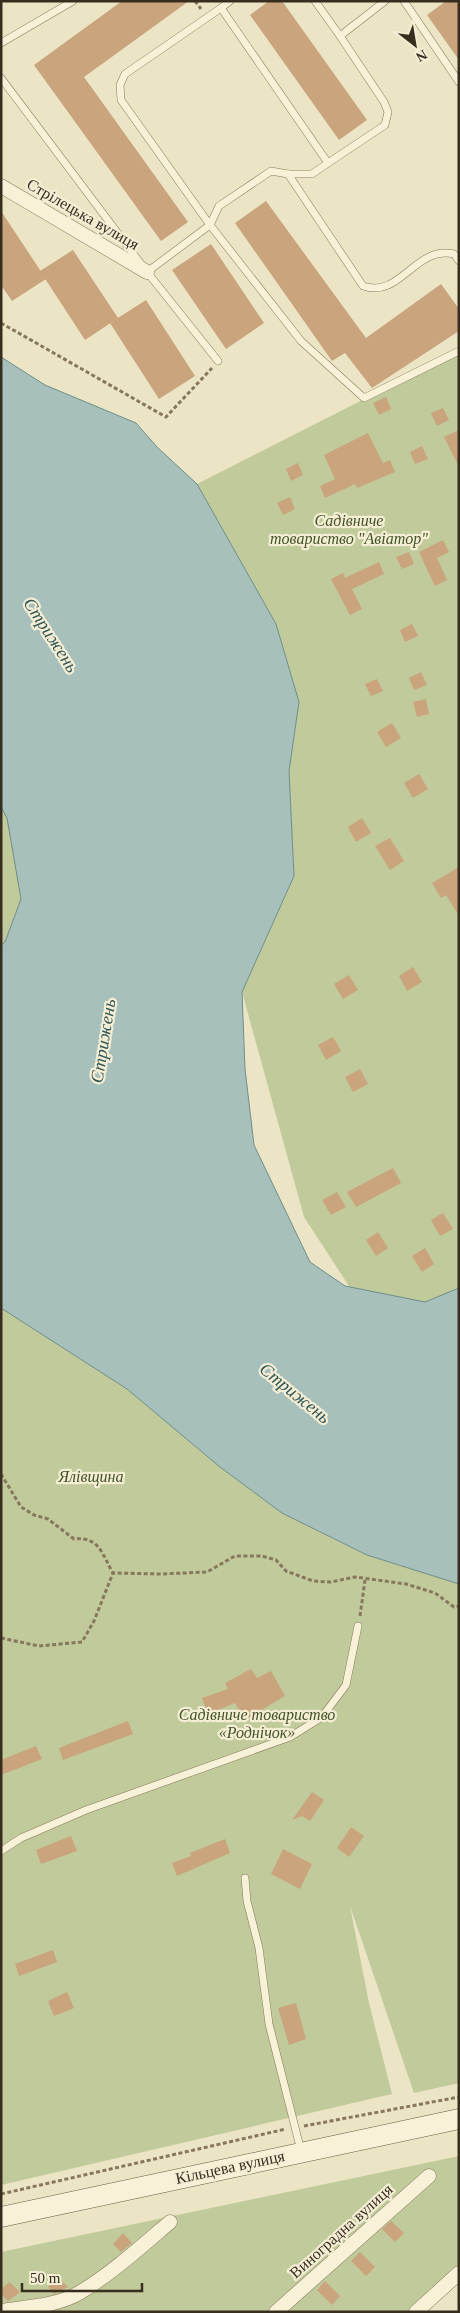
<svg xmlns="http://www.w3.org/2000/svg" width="460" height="2313" font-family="'Times New Roman',serif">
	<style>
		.green { fill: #c0ca9a }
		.water { fill: #a7c0bb; stroke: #6e8e89 }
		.building { fill: #c9a47d }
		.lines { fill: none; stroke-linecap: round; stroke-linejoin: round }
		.service-casing { stroke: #87775c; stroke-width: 8 }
		.minor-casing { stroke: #87775c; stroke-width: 15 }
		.secondary-casing { stroke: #69583f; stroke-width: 21 }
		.path { stroke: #87775c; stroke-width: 3; stroke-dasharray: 4 2.5; stroke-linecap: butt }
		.service { stroke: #f7f1d8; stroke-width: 7 }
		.minor { stroke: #f7f1d8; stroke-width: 14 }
		.secondary { stroke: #f7f1d8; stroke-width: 20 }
		.labels { text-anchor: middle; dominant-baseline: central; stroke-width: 4.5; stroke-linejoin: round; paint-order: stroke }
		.street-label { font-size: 16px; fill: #382e1f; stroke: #f4eed5 }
		.park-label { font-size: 16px; font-style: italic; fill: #445327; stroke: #f4eed5 }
		.water-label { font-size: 18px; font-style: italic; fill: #2f5557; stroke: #f4eed5 }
	</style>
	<rect width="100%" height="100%" fill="#ece5c5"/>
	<g class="green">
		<path d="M459,351V1310L360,1303L304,1217L242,992L294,876L289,771L299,702L276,624L197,484Z"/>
		<path d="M1,807L7,818L22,899L5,942L1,945Z"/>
		<path d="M1,1308L127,1389L220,1467L282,1513L367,1555L459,1584V2083L414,2093L350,1906L369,2003L392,2094L1,2185Z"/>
		<path d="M459,2156V2269L411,2312H1V2252Z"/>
	</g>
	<path class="water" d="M1,357L45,385L136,423L157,447L197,484L276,624L299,702L289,771L294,876L242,992L245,1069L254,1145L310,1262L345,1286L425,1302L459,1288V1584L367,1555L282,1513L220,1467L127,1389L1,1308V945L5,942L21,899L7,818L1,807Z"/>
	<g class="building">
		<path d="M122,1H189L84,77L188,222L161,241L34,65Z"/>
		<path d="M269,1H282L367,120L339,140L250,15Z"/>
		<path d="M446,1H459V60L427,15Z"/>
		<path d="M266,201L366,338L441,284L459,309V331L372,388L345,353L332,361L235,223Z"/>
		<path d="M1,211L46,279L12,301L1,285Z"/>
		<path d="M211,244L264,323L226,349L172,270Z"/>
		<path d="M73,250L118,318L85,340L40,271Z"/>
		<path d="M146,300L195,376L159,399L110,323Z"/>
		<path d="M386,397L391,409L379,415L373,403Z"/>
		<path d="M443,408L449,420L437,426L431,413Z"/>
		<path d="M459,430V467L444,437Z"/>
		<path d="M368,433L383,463L390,460L395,472L357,488L355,484L325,498L320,486L335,479L324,455Z"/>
		<path d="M422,446L428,459L415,464L410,452Z"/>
		<path d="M298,463L303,475L291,481L286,469Z"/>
		<path d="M290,497L295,509L283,515L277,503Z"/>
		<path d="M443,540L449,552L437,558L447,580L435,586L419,552Z"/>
		<path d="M409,552L414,564L402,569L396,557Z"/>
		<path d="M379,562L384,574L352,589L362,609L350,615L331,579L343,573L345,578Z"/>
		<path d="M412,624L418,636L405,642L400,630Z"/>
		<path d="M421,672L427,685L414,690L409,678Z"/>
		<path d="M377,679L383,691L371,696L365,684Z"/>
		<path d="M426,699L429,714L417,717L413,702Z"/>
		<path d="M392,723L401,738L386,747L377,732Z"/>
		<path d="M419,774L428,789L413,798L404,783Z"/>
		<path d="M362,818L371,833L356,842L348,827Z"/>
		<path d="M390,838L404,861L390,870L375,846Z"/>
		<path d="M459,867V916L446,895L441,898L432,883Z"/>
		<path d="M413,967L422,982L407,991L399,976Z"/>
		<path d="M349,975L358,990L343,999L334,984Z"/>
		<path d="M333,1037L341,1051L326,1060L318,1045Z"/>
		<path d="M360,1069L368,1084L353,1092L345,1077Z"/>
		<path d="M393,1168L401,1183L356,1207L347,1192Z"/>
		<path d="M337,1192L346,1207L331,1215L322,1200Z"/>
		<path d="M443,1213L453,1229L440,1236L431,1220Z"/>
		<path d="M378,1232L388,1248L376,1256L366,1240Z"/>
		<path d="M425,1248L434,1264L422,1272L412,1256Z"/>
		<path d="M251,1669L257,1678L271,1671L285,1696L245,1720L235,1703L208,1714L202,1698L228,1689L225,1683Z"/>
		<path d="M128,1721L133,1734L63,1760L59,1748Z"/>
		<path d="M36,1746L42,1759L1,1775V1760Z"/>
		<path d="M312,1792L324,1800L310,1821L302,1816L292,1820Z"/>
		<path d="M351,1827L364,1836L349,1857L337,1848Z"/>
		<path d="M71,1836L77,1851L41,1864L36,1850Z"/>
		<path d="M225,1839L230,1853L177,1876L172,1863L191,1856L190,1853Z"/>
		<path d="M283,1849L312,1864L300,1889L271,1874Z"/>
		<path d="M53,1950L57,1962L19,1976L15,1964Z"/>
		<path d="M67,1992L74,2008L54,2016L48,2001Z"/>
		<path d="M296,2003L306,2039L289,2045L278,2008Z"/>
		<path d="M391,2221L404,2233L395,2242L382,2229Z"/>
		<path d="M123,2233L132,2243L121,2252L113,2244Z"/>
		<path d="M360,2252L375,2267L366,2276L351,2261Z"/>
		<path d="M58,2277L68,2287L54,2294L48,2287Z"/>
		<path d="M325,2281L340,2296L332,2305L317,2290Z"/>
		<path d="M9,2282L20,2292L8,2301L1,2294V2290Z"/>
	</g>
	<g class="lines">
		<g class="service-casing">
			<g id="service">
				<path d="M230,1L221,8L328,163L385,125L388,112L384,102L340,36L385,1"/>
				<path d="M315,1L340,36"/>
				<path d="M404,1L459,82"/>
				<path d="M221,8L125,74L120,85L121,100L210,225L219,206L271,171L288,174H312L328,163"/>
				<path d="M1,43L73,1"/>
				<path d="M1,78L147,272L210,225L301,341L364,398L459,351"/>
				<path d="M288,174L363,286C401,299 415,245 454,254L459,261"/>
				<path d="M147,272L218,361"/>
				<path d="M1,1851L21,1838L86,1810L290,1737L322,1717L346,1685L358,1626"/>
				<path d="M245,1878L247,1901L259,1948L269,2024L301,2151"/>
			</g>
		</g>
		<g class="minor-casing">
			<g id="minor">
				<path d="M1,186L147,272"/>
				<path d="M1,2311C26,2307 57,2306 79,2293C111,2274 142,2246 170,2222"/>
				<path d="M276,2312L429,2176"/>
				<path d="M416,2312L459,2273"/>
			</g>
		</g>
		<g class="secondary-casing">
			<path id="secondary" d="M1,2217L459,2119"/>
		</g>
		<g class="path">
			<path d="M195,1L201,9"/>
			<path d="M1,323L166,417L212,368"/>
			<path d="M1,1474L21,1507L34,1515L48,1519L74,1539C99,1536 102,1554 113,1573"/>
			<path d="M360,1616L365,1580"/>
			<path d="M1,1638L39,1646L82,1642L94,1621L113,1573L161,1574L207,1572L235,1556H262L276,1560L286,1571L313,1581L331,1582L355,1577L406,1584L435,1593L454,1607L459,1606"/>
			<path d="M304,2126L459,2097"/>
			<path d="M1,2194L286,2129"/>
		</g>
		<use href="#service" class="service"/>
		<use href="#minor" class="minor"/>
		<use href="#secondary" class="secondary"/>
	</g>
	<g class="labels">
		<g class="street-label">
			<text transform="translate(83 214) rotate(30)">Стрілецька вулиця</text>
			<text transform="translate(230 2167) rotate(-12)">Кільцева вулиця</text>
			<text transform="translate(341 2231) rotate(-42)">Виноградна вулиця</text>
		</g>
		<g class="park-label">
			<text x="349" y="520">Садівниче<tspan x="349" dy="18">товариство "Авіатор"</tspan></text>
			<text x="91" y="1476">Ялівщина</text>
			<text x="257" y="1714">Садівниче товариство<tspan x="257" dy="18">«Роднічок»</tspan></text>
		</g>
		<g class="water-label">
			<text transform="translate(51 635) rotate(57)">Стрижень</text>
			<text transform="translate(103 1041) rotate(-81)">Стрижень</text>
			<text transform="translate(295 1393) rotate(39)">Стрижень</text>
		</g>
	</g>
	<rect width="460" height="2313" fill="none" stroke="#382e1f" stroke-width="5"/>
	<g transform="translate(415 45) rotate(149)" stroke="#f4eed5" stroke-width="4" paint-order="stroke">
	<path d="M0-4L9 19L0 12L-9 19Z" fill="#382e1f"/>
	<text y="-8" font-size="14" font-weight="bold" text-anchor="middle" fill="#382e1f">N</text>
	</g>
	<path d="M22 2283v8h120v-8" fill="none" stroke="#382e1f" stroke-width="2.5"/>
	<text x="30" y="2283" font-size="15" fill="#382e1f" stroke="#f4eed5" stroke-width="4" paint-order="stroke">50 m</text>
</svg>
